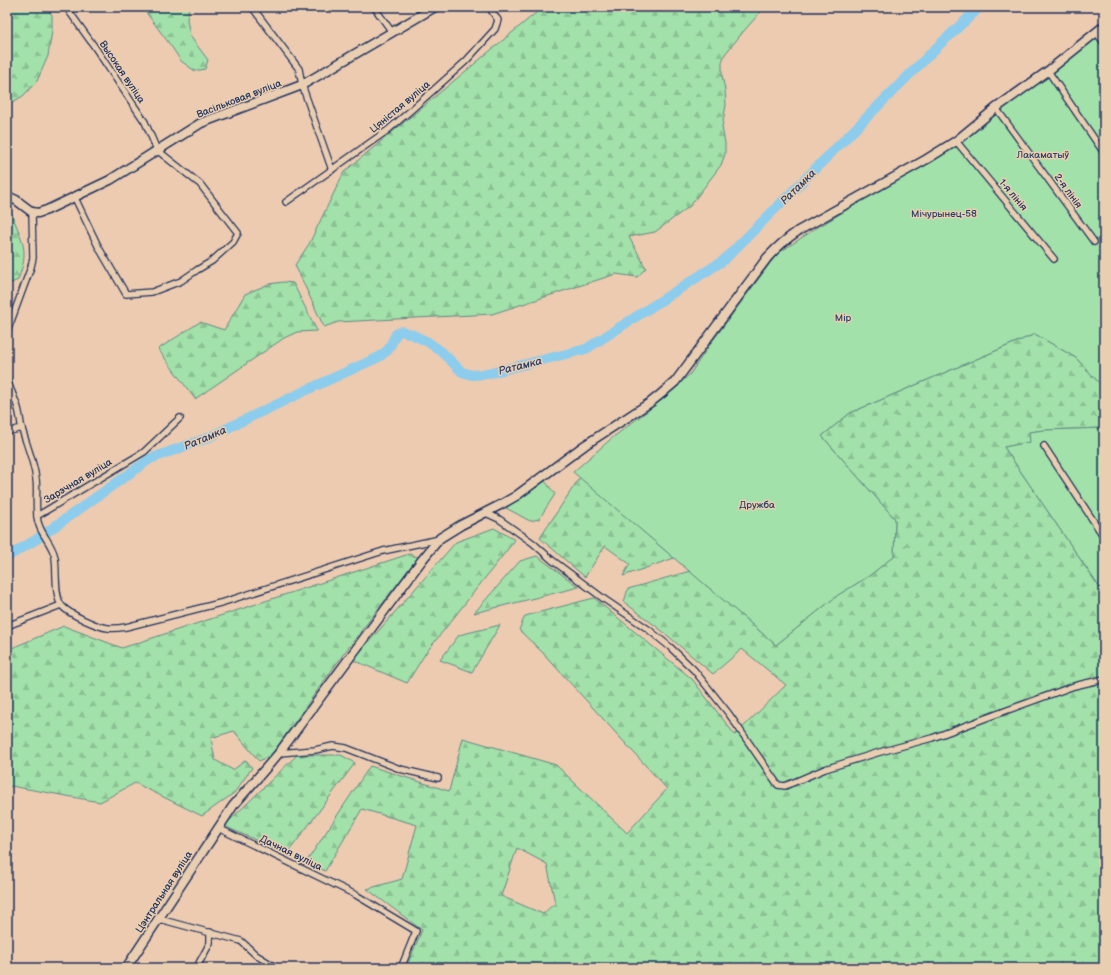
<svg xmlns="http://www.w3.org/2000/svg" width="1111" height="975" font-family="'Balsamiq Sans',sans-serif">
	<style>
		.forest { fill: url(#forest-firs); stroke: #5e8884; fill-rule: evenodd }
		.green { fill: #a2e1a9; stroke: #5e8884 }
		.lines { fill: none; stroke-linecap: round; stroke-linejoin: round }
		.river { stroke: #8ccced; stroke-width: 10 }
		.street-casing { stroke: #1b2f5e; stroke-width: 8 }
		.secondary-casing { stroke: #1b2f5e; stroke-width: 11 }
		.street { stroke: #eaceb1; stroke-width: 5.5 }
		.secondary { stroke: #eaceb1; stroke-width: 8 }
		.labels { text-anchor: middle; dominant-baseline: central; stroke-width: 3; stroke-linejoin: round; paint-order: stroke }
		.street-label { font-size: 10px; fill: #1b2f5e; stroke: #eaceb1 }
		.park-label { font-size: 10px; fill: #284166; stroke: #eaceb1 }
		.water-label { font-size: 11px; font-style: italic; fill: #263f6c; stroke: #eaceb1 }
	</style>
	<defs>
		<pattern id="forest-firs" width="22" height="20" patternUnits="userSpaceOnUse"><rect width="22" height="20" fill="#a2e1a9"/><path d="M5 1l3.5 6h-7zM16 11l3.5 6h-7z" fill="#8bc194"/></pattern>
	</defs>
	<rect width="100%" height="100%" fill="#edcbb0"/>
	<filter id="ink" filterUnits="userSpaceOnUse"><feTurbulence type="fractalNoise" baseFrequency=".025" numOctaves="2"/><feDisplacementMap in="SourceGraphic" scale="8" xChannelSelector="R" yChannelSelector="G"/><feConvolveMatrix kernelMatrix="1 2 1 2 8 2 1 2 1" color-interpolation-filters="sRGB"/></filter>
	<g filter="url(#ink)">
		<g class="forest">
			<path d="M7,7H46L52,15V31L48,56L37,81L23,96L7,105Z"/>
			<path d="M142,7H189L187,20L190,36L208,60L205,69L195,71L181,61L171,46Z"/>
			<path d="M543,7H765L743,32L725,54L722,62V75L725,90L726,105L722,127L725,143V154L721,165L690,206L655,232L629,237L646,268L637,277L616,274L492,314L338,322L324,327L295,265L309,244L344,172Z"/>
			<path d="M7,210L11,212C15,224 25,242 24,255C24,264 21,271 18,280L7,285Z"/>
			<path d="M283,282L293,283L317,331L297,332L284,338L195,399L158,349L200,322L224,330L245,294L269,284Z"/>
			<path d="M1035,334L1076,358L1104,388V428L1044,430L1030,432L1031,442L1004,447L1104,594V968H406L422,930L367,889L402,879L417,825L362,809L325,871L307,861L370,766L449,791L463,738L556,765L627,833L667,789L542,652L519,630L525,616L594,598L692,679L735,735L786,685L742,649L713,674L661,630L624,602L628,589L690,571L776,645L838,595L869,576L894,556L895,519L822,436L850,413ZM517,848L547,864L555,903L543,914L501,896Z"/>
			<path d="M580,477L674,558L623,576L630,564L605,546L585,577L540,538Z"/>
			<path d="M494,528L515,540L425,654L407,683L353,660L456,542Z"/>
			<path d="M409,554L418,557L342,656L271,755L259,761L234,731L211,738L215,760L233,770L246,760L252,768L234,793L202,816L135,783L100,802L11,786L7,789V650L64,626L122,648Z"/>
			<path d="M537,556L579,587L474,613L520,561Z"/>
			<path d="M500,625L472,672L440,660L459,635Z"/>
			<path d="M297,755H341L355,763L287,854L224,826Z"/>
		</g>
		<g class="green">
			<path d="M1101,35L1104,39V388L1076,358L1035,334L850,413L822,436L895,519L894,556L869,576L838,595L776,645L573,472L612,438L663,399L690,374L711,343L777,254L812,231L871,195L956,144Z"/>
			<path d="M1104,428V594L1004,447L1030,442L1029,432L1044,430Z"/>
			<path d="M545,481L555,494L539,519L530,521L506,508Z"/>
		</g>
		<g class="lines">
			<path class="river" d="M7,557L37,539L150,459L207,438L309,389L379,357L388,350L396,334L401,331L411,334L428,342L442,352L462,372L472,375L487,374L586,349L724,260L935,49L980,7"/>
			<g class="street-casing">
				<g id="street">
					<path d="M66,7L94,46L145,122L157,150L200,184L238,233L233,242L212,261L197,270L181,281L152,292L126,294L99,248L75,198"/>
					<path d="M252,7L299,69L302,85L332,170"/>
					<path d="M374,7L392,32"/>
					<path d="M1096,32L1104,43"/>
					<path d="M1048,71L1104,153"/>
					<path d="M996,108L1094,242"/>
					<path d="M956,141L1054,259"/>
					<path d="M286,202L388,130L410,111L466,61L495,29L498,20L489,7"/>
					<path d="M7,332L31,267L33,258L32,212"/>
					<path d="M7,380C10,388 14,397 17,405C20,413 20,421 22,429C27,446 34,462 36,479C38,493 34,513 39,525C43,537 53,545 55,558C57,570 54,597 62,606C69,614 97,627 108,628C114,629 120,628 126,627L224,602L383,551L440,539"/>
					<path d="M7,432L22,428"/>
					<path d="M1044,446L1104,537"/>
					<path d="M486,513L499,519L533,543L552,560L604,599L648,629L670,647L694,670L729,714L778,785L785,786L825,769L880,752L932,738L1005,711L1074,686L1104,679"/>
					<path d="M37,516L144,452L180,418"/>
					<path d="M7,626L61,605"/>
					<path d="M279,753L315,750L333,746L346,748L400,769L438,778"/>
					<path d="M218,828L356,895L416,931L401,968"/>
					<path d="M159,919L241,941L256,955L277,968"/>
					<path d="M198,968L199,963L210,943V932"/>
				</g>
			</g>
			<g class="secondary-casing">
				<g id="secondary">
					<path d="M7,196L16,200L32,212L38,213L47,210L110,180L201,123L302,85L435,7"/>
					<path d="M126,968L233,806L279,753L422,560L440,538L461,525L500,505L516,496L585,445L651,402L661,394L675,382L767,258C777,247 786,239 798,231L927,159L956,141L996,108L1048,71L1104,26"/>
				</g>
			</g>
			<use href="#street" class="street"/>
			<use href="#secondary" class="secondary"/>
		</g>
	</g>
	<g class="labels">
		<g class="street-label">
			<text transform="translate(122 72) rotate(56)">Высокая вуліца</text>
			<text transform="translate(239 99) rotate(-21)">Васільковая вуліца</text>
			<text transform="translate(400 107) rotate(-40)">Цяністая вуліца</text>
			<text transform="translate(1068 191) rotate(54)">2-я лінія</text>
			<text transform="translate(1013 195) rotate(50)">1-я лінія</text>
			<text transform="translate(78 481) rotate(-31)">Зарэчная вуліца</text>
			<text transform="translate(291 853) rotate(26)">Дачная вуліца</text>
			<text transform="translate(164 892) rotate(-57)">Цэнтральная вуліца</text>
		</g>
		<g class="park-label">
			<text x="1043" y="155">Лакаматыў</text>
			<text x="944" y="214">Мічурынец-58</text>
			<text x="843" y="318">Мір</text>
			<text x="757" y="505">Дружба</text>
		</g>
		<g class="water-label">
			<text transform="translate(798 187) rotate(-45)">Ратамка</text>
			<text transform="translate(520 366) rotate(-14)">Ратамка</text>
			<text transform="translate(205 438) rotate(-23)">Ратамка</text>
		</g>
	</g>
	<rect width="1111" height="975" fill="none" stroke="#eaceb1" stroke-width="24"/>
	<rect x="12" y="12" width="1087" height="951" fill="none" stroke="#1b2f5e" stroke-width="1.5" filter="url(#ink)"/>
</svg>
